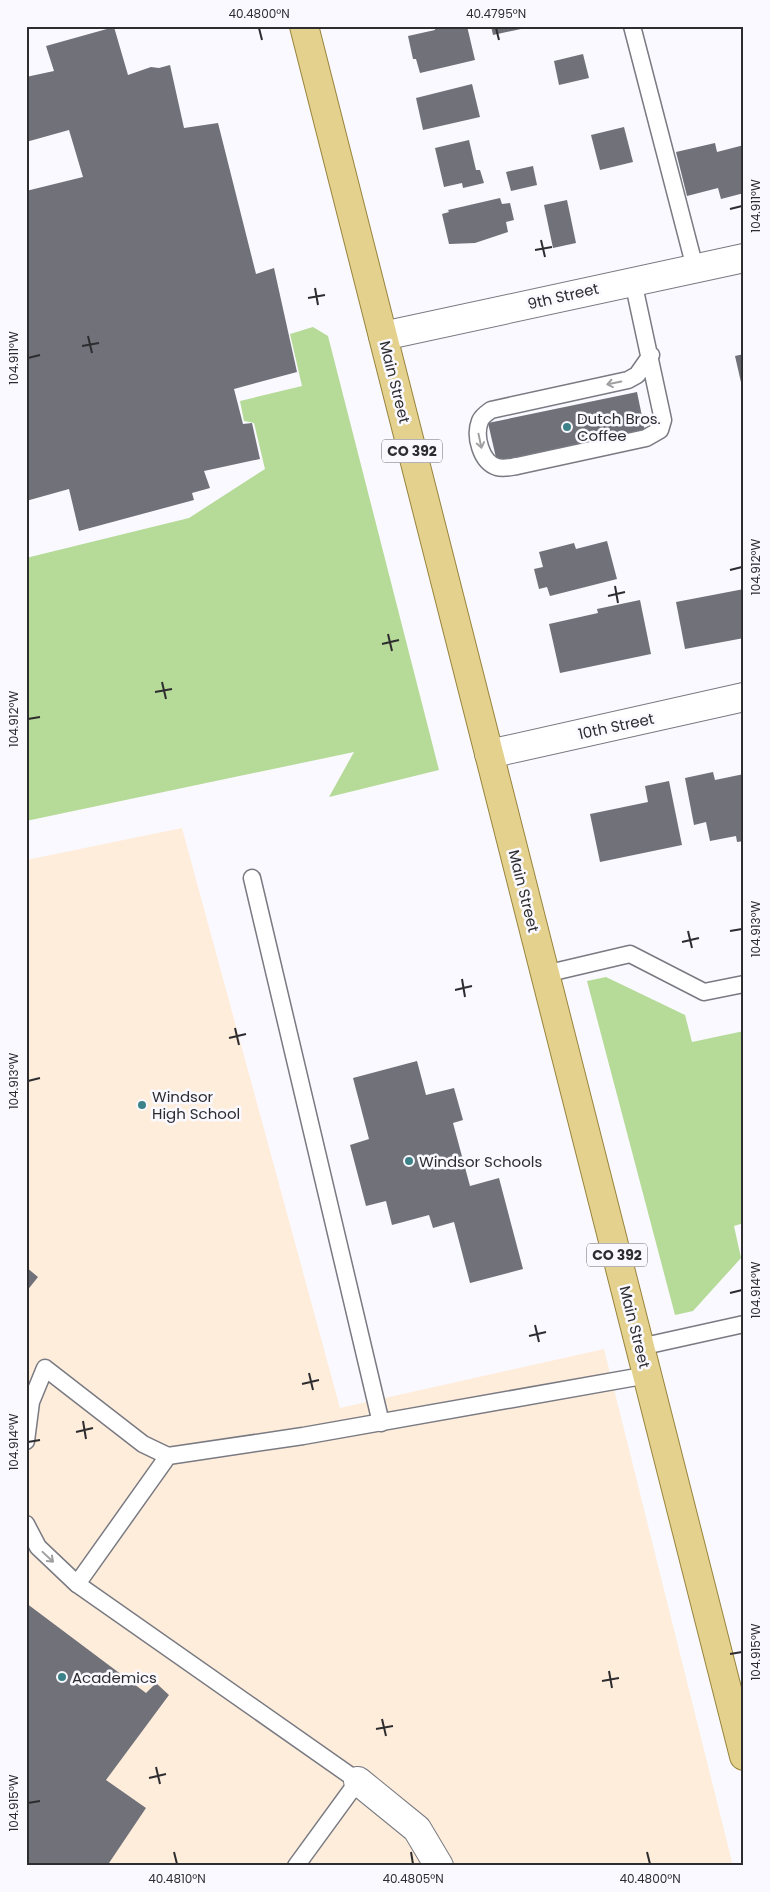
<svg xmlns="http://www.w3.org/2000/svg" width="770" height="1892" font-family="Poppins,sans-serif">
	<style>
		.education { fill: #ffeddb }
		.green { fill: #b6da97 }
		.building { fill: #707179 }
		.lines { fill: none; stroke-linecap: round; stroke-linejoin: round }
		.lane-casing { stroke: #797a82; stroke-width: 19 }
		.street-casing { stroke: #797a82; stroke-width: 30 }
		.primary-casing { stroke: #98843c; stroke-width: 30 }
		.lane { stroke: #fff; stroke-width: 16 }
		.street { stroke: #fff; stroke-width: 28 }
		.primary { stroke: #e4d18e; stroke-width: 28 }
		.oneway { stroke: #a0a0a2 }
		.ticks { fill: none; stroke: #2d2d30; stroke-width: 2 }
		.poi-dot { fill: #3b8388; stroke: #f9f9ff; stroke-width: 2 }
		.labels { text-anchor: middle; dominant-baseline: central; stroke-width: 5; stroke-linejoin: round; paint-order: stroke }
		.shield { fill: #f9f9ff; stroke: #6a6a6e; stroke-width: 1 }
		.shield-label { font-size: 14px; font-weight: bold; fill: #2d2d30 }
		.street-label { font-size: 15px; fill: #2d2d30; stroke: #f9f9ff }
		.poi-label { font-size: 15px; fill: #2d2d30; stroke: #f9f9ff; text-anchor: start }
		.neatline { fill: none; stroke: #2d2d30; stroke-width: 2 }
		.ticks-label { font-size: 12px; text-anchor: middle; fill: #2d2d30 }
	</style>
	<rect width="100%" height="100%" fill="#f9f9ff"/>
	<path class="education" d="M182,828L340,1408L604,1349L733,1866H26V860Z"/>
	<g class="green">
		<path d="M313,327L328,336L439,770L329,797L354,752L26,821V558L189,518L265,469L254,423L244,421L240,401L302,386L290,334Z"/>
		<path d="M606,977L685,1015L692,1042L744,1031V1223L734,1226L741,1258L693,1311L675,1315L587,981Z"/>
	</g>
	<g class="building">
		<path d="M434,26H467L475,60L420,73L416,59H413L408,36L435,30Z"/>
		<path d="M491,26H520L521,29L493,35Z"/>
		<path d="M114,27L128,75L151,67L159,68L170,65L184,128L218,123L256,274L274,268L297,372L234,389L243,424L252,423L260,459L204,471L210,488L192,493L194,500L79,531L69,489L26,501V191L83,177L69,130L26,142V77L54,71L46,46Z"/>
		<path d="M583,54L589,78L559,85L554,61Z"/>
		<path d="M472,84L480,117L423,130L416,98Z"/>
		<path d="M624,127L633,162L600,170L591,135Z"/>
		<path d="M469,140L476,170H480L484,183L463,188L462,183L444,187L435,148Z"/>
		<path d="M715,143L717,152L744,145V193L721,199L718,188L687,196L676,152Z"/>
		<path d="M533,166L537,185L511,191L506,172Z"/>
		<path d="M500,198L502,204L510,203L514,220L506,222L508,232L475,243L449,244L442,214L449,212L448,210Z"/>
		<path d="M567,200L576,243L553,248L544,205Z"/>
		<path d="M744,354V391H743L735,356Z"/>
		<path d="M637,392L645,431L497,462L488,423Z"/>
		<path d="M607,541L617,579L550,596L547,587L539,589L534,569L543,567L539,552L574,543L576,549Z"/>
		<path d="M744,589V638L685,649L676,602Z"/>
		<path d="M640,600L651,654L560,673L549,624L598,613L597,609Z"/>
		<path d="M713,772L715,780L744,774V841L737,842L736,836L710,841L706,822L694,825L685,778Z"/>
		<path d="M669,781L682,845L600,862L590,814L648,802L645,786Z"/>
		<path d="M417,1061L426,1095L454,1088L463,1120L453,1123L470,1186L499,1178L523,1269L470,1283L454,1222L433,1228L429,1215L392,1225L386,1201L366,1206L350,1145L369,1139L353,1078Z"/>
		<path d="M26,1267L38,1277L26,1292Z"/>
		<path d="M26,1603L146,1693L156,1683L169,1695L106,1780L146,1808L107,1866H26Z"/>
	</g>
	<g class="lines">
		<g class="lane-casing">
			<g id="lane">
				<path d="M632,26L695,268"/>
				<path d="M633,281L663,420L660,430L646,438L517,466C510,467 504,469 497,467C481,462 474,436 480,421C482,416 487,413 491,410L628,380L637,375L651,355"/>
				<path d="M252,878L381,1423"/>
				<path d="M545,974L630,954L704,992L744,984"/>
				<path d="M640,1347L744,1324"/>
				<path d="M26,1441L31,1402L45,1368L143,1444L168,1456"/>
				<path d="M26,1524L38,1547L77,1584"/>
				<path d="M296,1866L358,1781L77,1584L168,1456L303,1436L648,1375"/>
			</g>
		</g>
		<g class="street-casing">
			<g id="street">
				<path d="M383,336L744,258"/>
				<path d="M489,754L744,697"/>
				<path d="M358,1781L417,1829L439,1866"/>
			</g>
		</g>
		<g class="primary-casing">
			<path id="primary" d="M304,26L744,1756"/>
		</g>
		<use href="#lane" class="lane"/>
		<use href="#street" class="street"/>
		<use href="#primary" class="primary"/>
	</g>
	<defs><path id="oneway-shaft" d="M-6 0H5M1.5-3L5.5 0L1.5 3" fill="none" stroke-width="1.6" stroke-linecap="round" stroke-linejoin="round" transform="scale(1.25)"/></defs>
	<g class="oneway">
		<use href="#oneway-shaft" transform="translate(614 383) rotate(168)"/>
		<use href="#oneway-shaft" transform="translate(480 441) rotate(78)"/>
		<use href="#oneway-shaft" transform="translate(48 1557) rotate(43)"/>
	</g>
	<path class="ticks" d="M259,28L262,40M496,28L499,40M730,209L742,206M541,240L545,257M535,250L552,247M315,288L318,305M308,298L325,295M88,336L92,353M82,346L99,343M28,358L40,355M730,570L742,567M615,586L618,603M608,596L625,592M388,634L392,651M382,644L399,640M162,682L166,699M155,692L172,689M28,719L40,717M688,931L692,948M730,931L742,929M682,942L699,938M462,979L465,997M455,990L472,986M235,1028L239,1045M229,1038L246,1034M28,1081L40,1078M730,1293L742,1290M535,1325L539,1342M529,1336L546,1332M309,1373L313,1390M302,1384L319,1380M83,1421L86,1439M76,1432L93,1428M28,1442L40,1440M730,1654L742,1652M609,1671L612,1688M602,1681L619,1678M382,1719L386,1736M376,1729L393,1726M156,1767L160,1784M149,1778L166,1774M28,1803L40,1801M174,1852L177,1864M411,1852L413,1864M647,1852L650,1864"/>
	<g class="poi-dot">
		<circle cx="567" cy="427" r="5"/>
		<circle cx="142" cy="1105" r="5"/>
		<circle cx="409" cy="1161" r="5"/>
		<circle cx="62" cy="1677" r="5"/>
	</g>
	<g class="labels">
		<g class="shield">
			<rect x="382" y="439.5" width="60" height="23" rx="4"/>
			<rect x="587" y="1243.5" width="60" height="23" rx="4"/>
		</g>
		<g class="shield-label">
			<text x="412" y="451">CO 392</text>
			<text x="617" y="1255">CO 392</text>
		</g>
		<g class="street-label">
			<text transform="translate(563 296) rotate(-13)">9th Street</text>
			<text transform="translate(395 382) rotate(76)">Main Street</text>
			<text transform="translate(616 726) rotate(-12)">10th Street</text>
			<text transform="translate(524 891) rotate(76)">Main Street</text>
			<text transform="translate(635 1327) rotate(76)">Main Street</text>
		</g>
		<g class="poi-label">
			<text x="577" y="418">Dutch Bros.<tspan x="577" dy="17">Coffee</tspan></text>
			<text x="152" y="1096">Windsor<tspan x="152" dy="17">High School</tspan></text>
			<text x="419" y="1161">Windsor Schools</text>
			<text x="72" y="1677">Academics</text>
		</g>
	</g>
	<rect width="770" height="1892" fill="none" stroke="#f9f9ff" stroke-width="55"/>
	<rect x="28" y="28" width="714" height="1836" class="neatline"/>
	<g class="ticks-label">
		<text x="259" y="18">40.4800°N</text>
		<text x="496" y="18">40.4795°N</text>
		<text transform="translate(756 206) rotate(-90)" y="4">104.911°W</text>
		<text transform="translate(14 358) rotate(-90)" y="4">104.911°W</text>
		<text transform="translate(756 567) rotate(-90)" y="4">104.912°W</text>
		<text transform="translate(14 719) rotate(-90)" y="4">104.912°W</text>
		<text transform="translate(756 929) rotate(-90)" y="4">104.913°W</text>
		<text transform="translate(14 1081) rotate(-90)" y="4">104.913°W</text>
		<text transform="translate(756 1290) rotate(-90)" y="4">104.914°W</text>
		<text transform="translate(14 1442) rotate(-90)" y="4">104.914°W</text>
		<text transform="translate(756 1652) rotate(-90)" y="4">104.915°W</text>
		<text transform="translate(14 1803) rotate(-90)" y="4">104.915°W</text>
		<text x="177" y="1883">40.4810°N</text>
		<text x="413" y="1883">40.4805°N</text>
		<text x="650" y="1883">40.4800°N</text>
	</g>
</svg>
